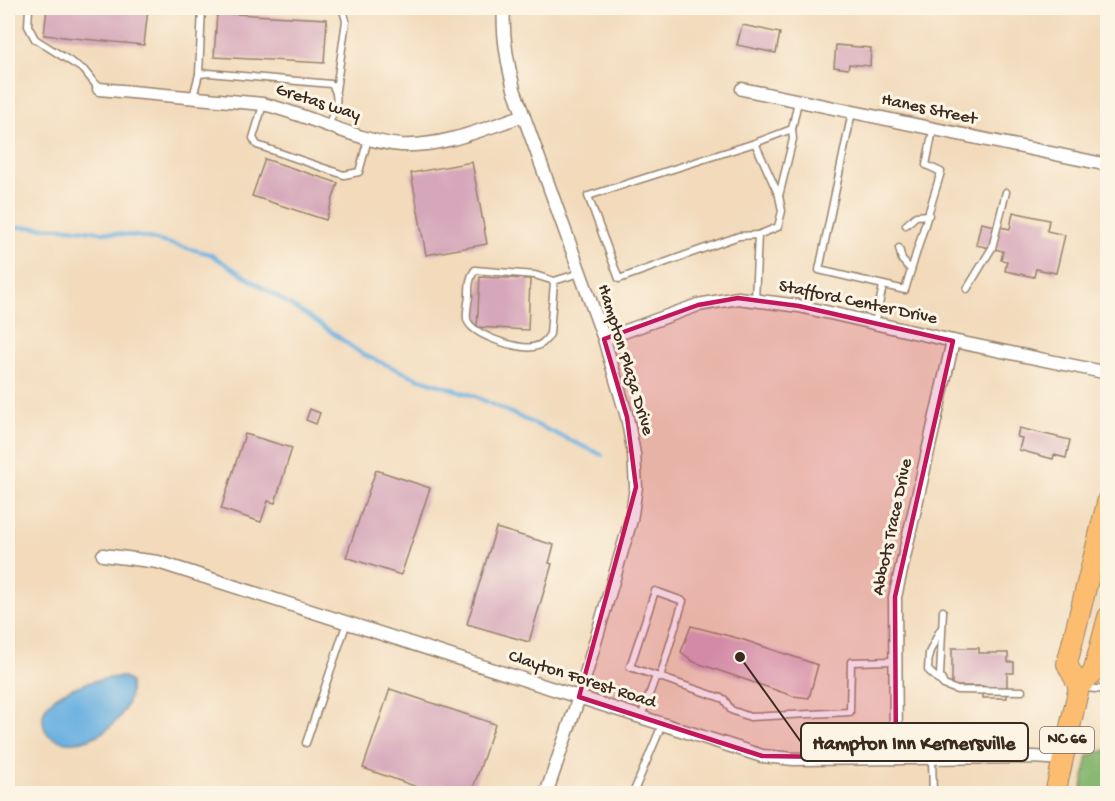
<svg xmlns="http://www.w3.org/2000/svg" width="1115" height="801" font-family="'Gochi Hand',sans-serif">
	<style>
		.forest { fill: #89b872; stroke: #627148; stroke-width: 1.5 }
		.water { fill: #69b0e0; stroke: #526d7f; stroke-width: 1.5 }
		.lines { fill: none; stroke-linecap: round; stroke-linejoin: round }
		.stream { stroke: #69b0e0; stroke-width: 4 }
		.building { fill: #d6a7ba }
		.service-casing { stroke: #96826c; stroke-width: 9 }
		.minor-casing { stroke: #96826c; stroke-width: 15 }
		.primary-casing { stroke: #96826c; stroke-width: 22 }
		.service { stroke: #fff; stroke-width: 6 }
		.minor { stroke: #fff; stroke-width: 12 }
		.primary { stroke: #fcbd6f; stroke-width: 20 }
		.marked { fill: #c2185b; fill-opacity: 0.2; stroke: #c2185b; stroke-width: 4.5; stroke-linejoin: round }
		.labels { text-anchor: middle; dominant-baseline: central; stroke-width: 6; stroke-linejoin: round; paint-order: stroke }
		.shield { fill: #fcf5e5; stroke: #75675a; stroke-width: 1.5 }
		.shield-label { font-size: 16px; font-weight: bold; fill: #3b2a1e }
		.street-label { font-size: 18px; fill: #3b2a1e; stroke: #fcf5e5 }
		.leader { fill: none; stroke: #3b2a1e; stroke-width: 2 }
		.callout-dot { fill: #3b2a1e; stroke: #fcf5e5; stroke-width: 2 }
		.callout { fill: #fcf5e5; stroke: #3b2a1e; stroke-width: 2 }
		.callout-label { font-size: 20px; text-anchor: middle; font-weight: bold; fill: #3b2a1e }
	</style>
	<rect width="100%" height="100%" fill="#fcf5e5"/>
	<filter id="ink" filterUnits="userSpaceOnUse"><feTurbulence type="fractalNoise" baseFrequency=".0167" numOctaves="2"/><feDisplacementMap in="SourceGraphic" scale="12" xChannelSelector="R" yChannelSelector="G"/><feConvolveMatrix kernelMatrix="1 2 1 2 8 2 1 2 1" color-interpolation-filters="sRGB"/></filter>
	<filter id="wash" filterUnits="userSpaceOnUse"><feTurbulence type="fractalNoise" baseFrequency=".008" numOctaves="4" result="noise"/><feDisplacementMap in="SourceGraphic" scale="24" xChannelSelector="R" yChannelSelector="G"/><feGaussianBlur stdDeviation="1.35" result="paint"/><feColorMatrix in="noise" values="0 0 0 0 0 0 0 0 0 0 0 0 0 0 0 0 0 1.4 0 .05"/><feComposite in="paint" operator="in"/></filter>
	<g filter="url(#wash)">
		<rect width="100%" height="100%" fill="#f2dabb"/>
		<path class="forest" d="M1107,750V793H1081L1088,756Z"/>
		<path class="water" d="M118,677H124L130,682C136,721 80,757 50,736C45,732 43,725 43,719C42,691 97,679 118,677Z"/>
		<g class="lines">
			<path class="stream" d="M8,227L69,228L144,237L210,254L320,324L362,354L417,378L472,395L602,455"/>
		</g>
		<g id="blocks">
			<g class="building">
				<path d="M47,8H148L144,45L44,35Z"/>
				<path d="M217,13L327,19L324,63L214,57Z"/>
				<path d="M742,25L780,33L776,53L737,45Z"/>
				<path d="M836,45L871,48L870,66L849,64L848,69L834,67Z"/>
				<path d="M265,159L338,183L326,220L252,196Z"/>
				<path d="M472,162L487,244L426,255L411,173Z"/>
				<path d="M1013,212L1049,220L1047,231L1065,235L1056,273L1036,269L1034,277L1005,271L1007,261L1001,260L1003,251L976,245L981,223L1010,229Z"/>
				<path d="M480,277L530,279L528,330L477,327Z"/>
				<path d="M310,409L320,413L316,424L306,420Z"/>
				<path d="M1019,428L1070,440L1066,458L1054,455L1053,459L1019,450L1022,438L1017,437Z"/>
				<path d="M245,434L292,448L275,503L268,501L261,522L221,509Z"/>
				<path d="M376,470L430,488L401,575L346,557Z"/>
				<path d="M496,528L554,545L549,563L552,564L529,642L467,624Z"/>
				<path d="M691,626L741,639L818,665L809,698L793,696L694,662L681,652Z"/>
				<path d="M952,648H979V653H1008V662H1014V673H1007V698H983V686H952Z"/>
				<path d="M390,689L495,724L471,794H437L363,768Z"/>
			</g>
		</g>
	</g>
	<g filter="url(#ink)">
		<use href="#blocks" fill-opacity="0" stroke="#96826c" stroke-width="1.5"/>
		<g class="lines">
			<g class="service-casing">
				<g id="service">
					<path d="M29,8L28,26L35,39L84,70L99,89"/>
					<path d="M199,74L202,8"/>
					<path d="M336,90L346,21L343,10L340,8"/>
					<path d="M193,97L199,74L209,73L331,84C342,96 334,112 328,125"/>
					<path d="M263,105L253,138L257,145L344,175L359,172L368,139"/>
					<path d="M852,112L819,270L905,290L941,172L926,165L933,130"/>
					<path d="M755,143L588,196L619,279L739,236L758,235"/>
					<path d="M779,196L793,139L792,129"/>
					<path d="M906,225L916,216L929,215"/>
					<path d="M899,248L902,260L911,270"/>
					<path d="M554,281L550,334C546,341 541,346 533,347C519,350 470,335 467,319C466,313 468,303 469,296C469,286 469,278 475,270L535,275L554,281L580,273"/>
					<path d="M967,289L992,248L1006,192"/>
					<path d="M755,300L758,235L778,227L782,211L779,196L755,143L792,129L798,101"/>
					<path d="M875,323L883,286"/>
					<path d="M943,611L940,675L944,685L957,690L1022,691"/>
					<path d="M940,630L929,653L928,670L944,685"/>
					<path d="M660,677L683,601L655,591L630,667L724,699L731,710L750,717L850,712L851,662L895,661"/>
					<path d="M1085,688L1108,690"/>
					<path d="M641,717L656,676"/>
					<path d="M1105,734L1108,718"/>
					<path d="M306,743L347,622"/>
					<path d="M932,759L933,794"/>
					<path d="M634,791L662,725"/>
				</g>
			</g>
			<g class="minor-casing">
				<g id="minor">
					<path d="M504,8C502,35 507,62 514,89L604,339L627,417L634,454L636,487L631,520L579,697L546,794"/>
					<path d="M99,89L263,104C306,114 359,142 401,145C443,147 483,129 522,116"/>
					<path d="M742,89L1108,165"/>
					<path d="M604,339L698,305L738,298L799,306L953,341L1108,373"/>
					<path d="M103,555L158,562L762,756L794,759L1034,757L1063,759"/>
					<path d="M896,758L895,597L953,341"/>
				</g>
			</g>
			<g class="primary-casing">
				<g id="primary">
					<path d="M1079,687L1067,664L1108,499"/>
					<path d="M1055,794L1079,687L1093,673L1108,617"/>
				</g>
			</g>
			<use href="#service" class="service"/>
			<use href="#minor" class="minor"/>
			<use href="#primary" class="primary"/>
		</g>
	</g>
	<path class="marked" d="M738,298L799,306L953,341L895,597L896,758L762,756L579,697L636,487L627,417L604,339L698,305Z"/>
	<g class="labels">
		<rect class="shield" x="1040" y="727" width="54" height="26" rx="4.5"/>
		<g class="shield-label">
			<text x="1067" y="740">NC 66</text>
		</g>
		<g class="street-label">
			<text transform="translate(318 103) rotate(18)">Gretas way</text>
			<text transform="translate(929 110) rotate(12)">Hanes Street</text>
			<text transform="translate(858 303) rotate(12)">Stafford Center Drive</text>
			<text transform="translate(625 360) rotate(73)">Hampton Plaza Drive</text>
			<text transform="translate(893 527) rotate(-78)">Abbots Trace Drive</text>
			<text transform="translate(582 680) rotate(18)">Clayton Forest Road</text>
		</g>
	</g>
	<path class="leader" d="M740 657L801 742"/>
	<circle class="callout-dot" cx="740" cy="657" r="6"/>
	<rect class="callout" x="801" y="723" width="227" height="38" rx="6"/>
	<g class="callout-label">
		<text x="914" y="749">Hampton Inn Kernersville</text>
	</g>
	<rect width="1115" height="801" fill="none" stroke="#fcf5e5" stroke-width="30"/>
</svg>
